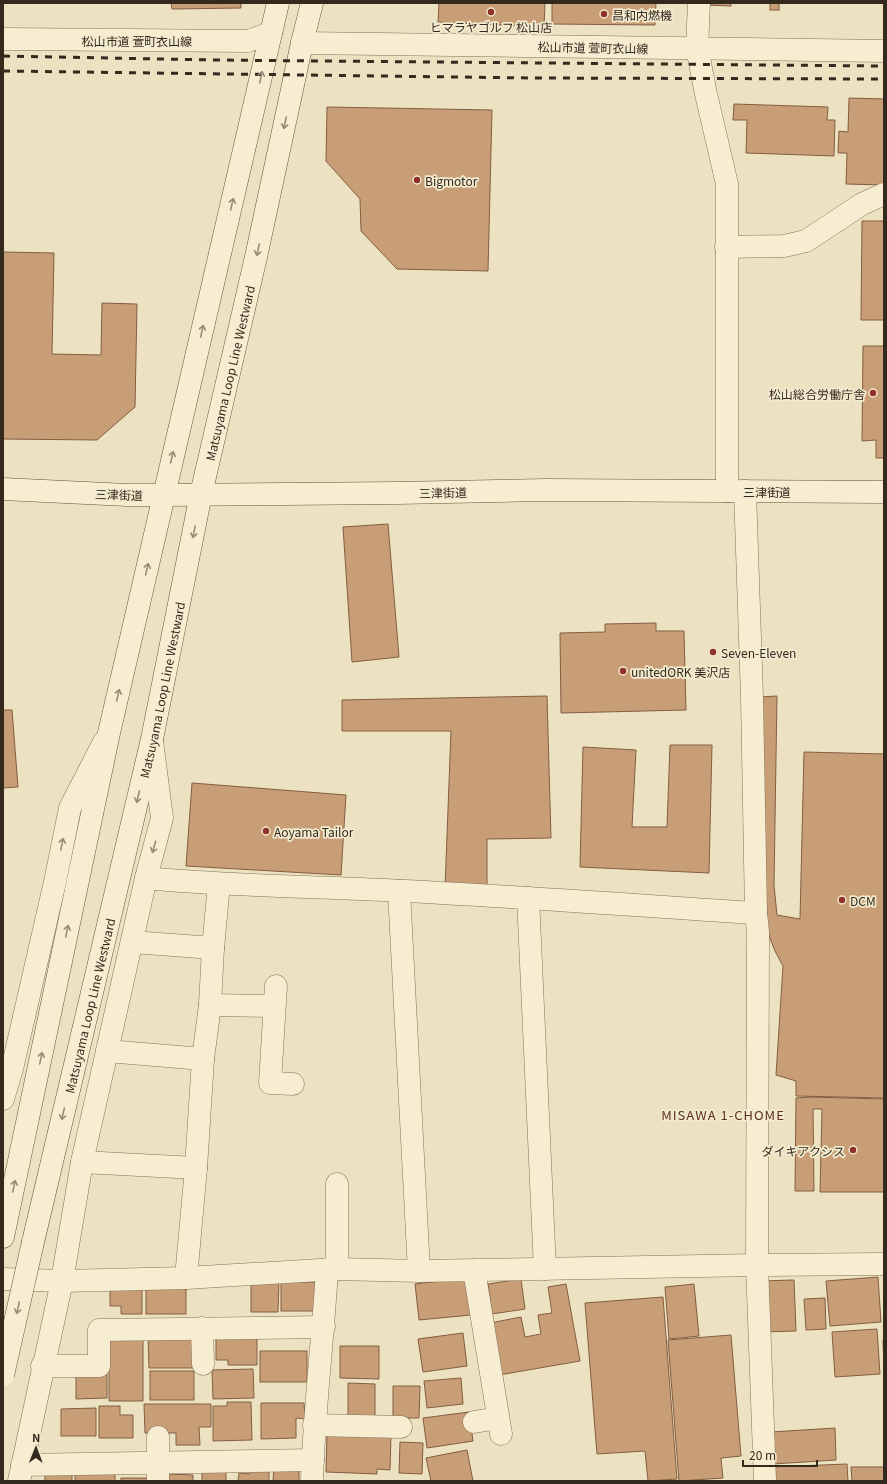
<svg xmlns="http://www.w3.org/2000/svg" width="887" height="1484" font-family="Georgia,'Noto Sans JP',serif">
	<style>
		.building { fill: #c89e77; stroke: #825e40 }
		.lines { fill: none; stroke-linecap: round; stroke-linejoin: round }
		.street-casing { stroke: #847259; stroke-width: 23 }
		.secondary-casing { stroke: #65533c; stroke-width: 23 }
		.street { stroke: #f7eed2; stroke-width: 22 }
		.secondary { stroke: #f7eed2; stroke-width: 22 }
		.rail { stroke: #34291d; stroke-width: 3; stroke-dasharray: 7 7; stroke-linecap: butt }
		.secondary-bridge-casing { stroke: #65533c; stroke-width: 23; stroke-linecap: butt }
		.secondary-bridge { stroke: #f7eed2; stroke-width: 22 }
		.oneway { stroke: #968c78 }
		.poi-dot { fill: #90312b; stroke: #f3ebcf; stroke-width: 1.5 }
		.labels { text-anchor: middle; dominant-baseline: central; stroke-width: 3.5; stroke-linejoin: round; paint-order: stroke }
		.poi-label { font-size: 12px; fill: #34291d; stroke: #f3ebcf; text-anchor: start }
		.street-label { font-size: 12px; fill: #34291d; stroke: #f3ebcf }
		.neighbourhood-label { font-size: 13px; letter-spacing: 1px; fill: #5f301e; stroke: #f3ebcf }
	</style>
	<rect width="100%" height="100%" fill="#ece1c0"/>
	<g class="building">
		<path d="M171,3H241V8L172,9Z"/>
		<path d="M439,3H545L544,27L438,22Z"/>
		<path d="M552,3H656L655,25L552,24Z"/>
		<path d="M706,3H731V6L706,5Z"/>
		<rect x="770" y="3" width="9" height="7"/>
		<path d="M849,98L884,99V185L846,184L847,153H838L839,131L848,132Z"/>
		<path d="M734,104L828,107L827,120H835L834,156L746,153L747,120H733Z"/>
		<path d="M327,107L492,110L488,271L397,269L361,231L360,199L326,161Z"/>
		<path d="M862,221H884V320H861Z"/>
		<path d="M3,252L54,253L52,354L101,355L102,303L137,304L135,407L97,440L3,439Z"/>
		<path d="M863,346H884V458H876V440L862,441Z"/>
		<path d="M388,524L399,657L352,662L343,527Z"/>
		<path d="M656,623V631H684L686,710L561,713L560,633L605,632V624Z"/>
		<path d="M547,696L551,838L487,839V887L445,888L451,731H342V700Z"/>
		<path d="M777,696L774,885L777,915L800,919L804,752L884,754V1098L796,1096V1081L776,1075L783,966L775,951L761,915L759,697Z"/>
		<path d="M3,710H12L18,787L3,788Z"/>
		<path d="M670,745H712L709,873L580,867L583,747L636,750L632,827H667Z"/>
		<path d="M192,783L346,795L341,875L186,866Z"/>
		<path d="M811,1097L884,1099V1192H820L822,1109H813L814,1191H795L796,1098Z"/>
		<path d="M878,1277L881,1322L830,1326L826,1281Z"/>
		<path d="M467,1278L471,1315L419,1320L415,1284Z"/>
		<path d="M521,1279L525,1309L492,1314L488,1284Z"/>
		<path d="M794,1280L796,1331L763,1332L761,1281Z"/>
		<path d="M251,1281H279L278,1312H251Z"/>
		<rect x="281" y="1282" width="38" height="29"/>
		<path d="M110,1284H142V1314H121V1306H110Z"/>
		<rect x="146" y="1284" width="40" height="30"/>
		<path d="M566,1284L580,1361L499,1375L490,1323L521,1317L525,1337L541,1334L538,1315L552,1313L548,1287Z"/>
		<path d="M694,1284L699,1336L669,1339L665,1287Z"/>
		<path d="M663,1297L677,1479L648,1481L645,1451L597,1454L585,1303Z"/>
		<path d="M825,1298L826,1329L806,1330L804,1299Z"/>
		<path d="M877,1329L880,1374L835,1377L832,1332Z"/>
		<path d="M216,1332H257V1365H228V1360H216Z"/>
		<path d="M463,1333L467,1366L423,1372L418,1339Z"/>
		<path d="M148,1335L192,1339L193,1368H149Z"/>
		<path d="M731,1335L741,1456L721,1458L723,1478L679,1481L668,1340Z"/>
		<path d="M109,1338L143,1339V1401H109Z"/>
		<path d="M883,1340H884V1373Z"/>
		<path d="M340,1346H379V1379L340,1378Z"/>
		<rect x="260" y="1351" width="47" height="31"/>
		<path d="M76,1369H107V1398L76,1399Z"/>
		<path d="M253,1369L254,1398L213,1399L212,1370Z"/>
		<rect x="150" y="1371" width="44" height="29"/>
		<path d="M461,1378L463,1404L427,1408L424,1381Z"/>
		<path d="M348,1383L375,1384V1416L348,1415Z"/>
		<path d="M393,1386H420L419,1418H393Z"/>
		<path d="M227,1402H251L252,1440L213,1441V1406H227Z"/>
		<path d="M261,1403H304L305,1419L296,1418V1438L261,1439Z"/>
		<path d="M144,1404H211V1427H199L200,1445H176V1433H145Z"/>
		<path d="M99,1406H120V1415H133V1438H99Z"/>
		<path d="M96,1408V1436H61V1409Z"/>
		<path d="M469,1412L473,1441L427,1448L423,1418Z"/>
		<path d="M835,1428L836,1460L773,1464L771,1432Z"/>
		<path d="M327,1433L391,1435L390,1470L377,1469V1474L326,1472Z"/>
		<path d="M400,1442L423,1443L422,1474L399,1473Z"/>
		<path d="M467,1450L473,1481H431L426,1458Z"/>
		<path d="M847,1464L848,1481H773L772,1467Z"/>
		<path d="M250,1466H269V1481H238L239,1473L250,1474Z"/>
		<path d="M274,1466L285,1471H299V1481H273Z"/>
		<path d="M851,1467H884V1481H852Z"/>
		<path d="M115,1469V1481H75V1470Z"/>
		<rect x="45" y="1471" width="27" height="10"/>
		<rect x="202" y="1472" width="24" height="9"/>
		<path d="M168,1474L193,1475V1481H168Z"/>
		<rect x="121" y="1478" width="29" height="3"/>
	</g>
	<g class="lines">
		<g class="street-casing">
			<g id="street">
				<path d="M699,3L697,48L706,94L727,184V491"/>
				<path d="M3,39L248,41L271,33"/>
				<path d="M302,43L884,51"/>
				<path d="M726,247L784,246L806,241L862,204L884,194"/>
				<path d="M745,491L752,697L756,913L758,932L757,1265L765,1481"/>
				<path d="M146,878C225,886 305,886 385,890C509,896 632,905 756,913"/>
				<path d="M399,891L419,1271"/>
				<path d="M528,898L545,1269"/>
				<path d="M132,942L213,948"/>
				<path d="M276,986L270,1083L293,1084"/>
				<path d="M210,1005L274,1006"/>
				<path d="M107,1051L203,1059"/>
				<path d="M3,1099L12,1069L55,882L70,808L104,742"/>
				<path d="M82,1162L196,1168"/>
				<path d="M337,1184V1269"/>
				<path d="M474,1270L501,1434"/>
				<path d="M186,1278L196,1168L203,1059L210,1005L213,948L219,884"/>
				<path d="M3,1279L62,1281L186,1278L337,1269L419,1271L757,1265L884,1264"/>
				<path d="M202,1328L203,1364"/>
				<path d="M42,1366H99V1330L324,1327"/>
				<path d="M474,1422L498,1418"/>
				<path d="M314,1425L401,1427"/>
				<path d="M158,1437V1480"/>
				<path d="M22,1465L313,1460"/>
				<path d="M19,1481L62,1281L82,1162L146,878L162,818L152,741"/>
				<path d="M312,1481C314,1410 323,1340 327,1269"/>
			</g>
		</g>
		<g class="secondary-casing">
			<g id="secondary">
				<path d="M3,489L127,495H163L397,493L546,490L884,492"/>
				<path d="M3,1237L109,733L278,3"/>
				<path id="s1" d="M33,1242L152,739L201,494L256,257L302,43L312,3"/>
			</g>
		</g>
		<use href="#street" class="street"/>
		<use href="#secondary" class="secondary"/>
		<g class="rail">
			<path d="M3,56L213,60L884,66"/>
			<path d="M3,71L531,78L884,79"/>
		</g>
		<g class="secondary-bridge-casing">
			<path id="secondary-bridge" d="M3,1375L33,1242"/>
		</g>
		<use href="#secondary-bridge" class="secondary-bridge"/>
	</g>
	<defs><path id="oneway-shaft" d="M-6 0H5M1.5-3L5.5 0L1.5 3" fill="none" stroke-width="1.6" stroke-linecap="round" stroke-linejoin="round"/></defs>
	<g class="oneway">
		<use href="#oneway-shaft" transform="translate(261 77) rotate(-77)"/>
		<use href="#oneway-shaft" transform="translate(285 123) rotate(102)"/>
		<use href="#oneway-shaft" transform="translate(232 204) rotate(-77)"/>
		<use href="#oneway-shaft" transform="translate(258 250) rotate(102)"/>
		<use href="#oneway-shaft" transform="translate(202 331) rotate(-77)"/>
		<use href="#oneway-shaft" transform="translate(172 457) rotate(-77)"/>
		<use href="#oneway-shaft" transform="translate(194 532) rotate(101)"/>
		<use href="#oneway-shaft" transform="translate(147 569) rotate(-77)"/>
		<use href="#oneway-shaft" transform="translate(118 695) rotate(-77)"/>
		<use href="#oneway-shaft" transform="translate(138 797) rotate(103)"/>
		<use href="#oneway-shaft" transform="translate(62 844) rotate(-78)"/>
		<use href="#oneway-shaft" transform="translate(154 847) rotate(106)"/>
		<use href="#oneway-shaft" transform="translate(67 931) rotate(-78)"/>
		<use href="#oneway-shaft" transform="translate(41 1058) rotate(-78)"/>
		<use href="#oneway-shaft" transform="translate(63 1114) rotate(103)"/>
		<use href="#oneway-shaft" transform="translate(14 1186) rotate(-78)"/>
		<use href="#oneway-shaft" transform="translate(18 1308) rotate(103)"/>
	</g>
	<g class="poi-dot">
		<circle cx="491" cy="12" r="4"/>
		<circle cx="604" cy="14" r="4"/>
		<circle cx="417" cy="180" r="4"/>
		<circle cx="873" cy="393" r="4"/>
		<circle cx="713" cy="652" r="4"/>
		<circle cx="623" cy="671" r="4"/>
		<circle cx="266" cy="831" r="4"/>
		<circle cx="842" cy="900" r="4"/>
		<circle cx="853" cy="1150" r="4"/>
	</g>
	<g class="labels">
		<g class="poi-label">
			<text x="612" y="14">昌和内燃機</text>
			<text x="491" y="26" text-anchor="middle">ヒマラヤゴルフ 松山店</text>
			<text x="425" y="180">Bigmotor</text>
			<text x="865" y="393" text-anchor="end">松山総合労働庁舎</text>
			<text x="721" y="652">Seven-Eleven</text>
			<text x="631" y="671">unitedORK 美沢店</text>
			<text x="274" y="831">Aoyama Tailor</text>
			<text x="850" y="900">DCM</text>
			<text x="845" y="1150" text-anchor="end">ダイキアクシス</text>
		</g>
		<g class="street-label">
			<text x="137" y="40">松山市道 萱町衣山線</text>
			<text transform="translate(593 47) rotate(1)">松山市道 萱町衣山線</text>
			<text stroke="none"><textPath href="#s1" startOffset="891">Matsuyama Loop Line Westward</textPath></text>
			<text x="767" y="491">三津街道</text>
			<text transform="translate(443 492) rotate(-1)">三津街道</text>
			<text transform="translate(119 494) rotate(2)">三津街道</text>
			<text stroke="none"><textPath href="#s1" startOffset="567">Matsuyama Loop Line Westward</textPath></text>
			<text stroke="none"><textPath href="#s1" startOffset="243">Matsuyama Loop Line Westward</textPath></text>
		</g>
		<g class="neighbourhood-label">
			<text x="723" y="1114">MISAWA 1-CHOME</text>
		</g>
	</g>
	<rect width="887" height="1484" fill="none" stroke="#34291d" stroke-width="8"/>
	<g transform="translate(36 1448) rotate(1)" stroke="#f3ebcf" stroke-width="3" paint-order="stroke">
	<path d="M0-3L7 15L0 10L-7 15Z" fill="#34291d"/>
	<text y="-6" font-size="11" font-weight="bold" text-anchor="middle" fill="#34291d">N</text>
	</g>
	<path d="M743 1460v6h74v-6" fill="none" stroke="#34291d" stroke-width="2"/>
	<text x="749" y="1460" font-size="12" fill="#34291d" stroke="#f3ebcf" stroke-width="3" paint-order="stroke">20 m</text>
</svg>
